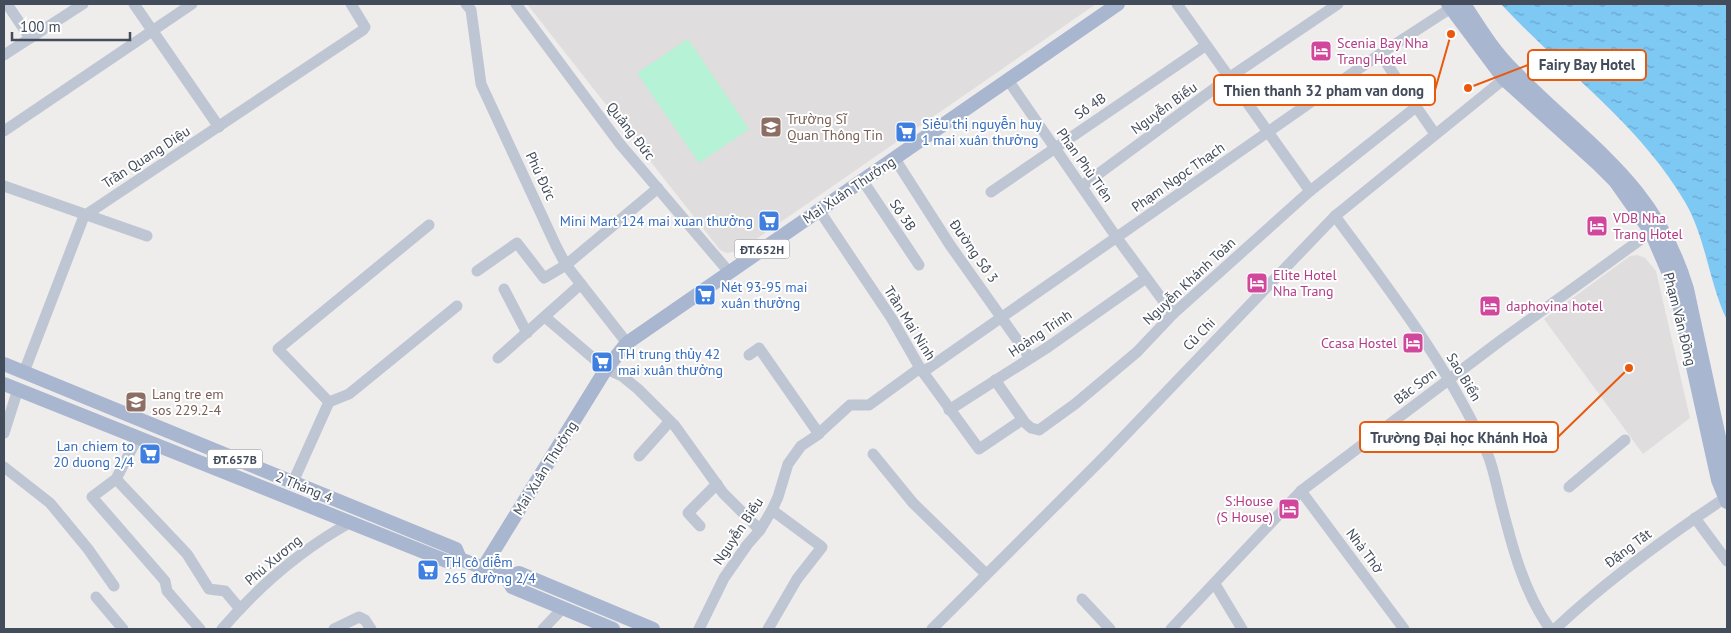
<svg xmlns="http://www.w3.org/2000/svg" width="1731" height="633" font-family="'PT Sans',sans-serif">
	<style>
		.education { fill: #e0ddde }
		.green { fill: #b5f2d6 }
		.water { fill: url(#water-ripples) }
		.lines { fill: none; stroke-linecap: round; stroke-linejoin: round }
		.minor { stroke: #bec6d3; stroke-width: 11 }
		.major { stroke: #a9b6cf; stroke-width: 14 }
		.labels { text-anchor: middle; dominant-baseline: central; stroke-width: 4; stroke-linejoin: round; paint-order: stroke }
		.shield { fill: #fff; stroke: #7b828c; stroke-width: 1 }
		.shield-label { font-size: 12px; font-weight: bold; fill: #434c5b }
		.hotel-label { font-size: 14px; fill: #b23c85; stroke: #fff; text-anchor: start }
		.street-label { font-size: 14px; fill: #434c5b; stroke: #fff }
		.education-label { font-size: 14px; fill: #785e54; stroke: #fff; text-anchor: start }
		.shop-label { font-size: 14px; fill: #366cbe; stroke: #fff; text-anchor: start }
		.leader { fill: none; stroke: #e8590c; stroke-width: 2 }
		.callout-dot { fill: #e8590c; stroke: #fff; stroke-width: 2 }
		.callout { fill: #fff; stroke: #e8590c; stroke-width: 2 }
		.callout-label { font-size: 15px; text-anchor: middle; font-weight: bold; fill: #434c5b }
	</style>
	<defs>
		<pattern id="water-ripples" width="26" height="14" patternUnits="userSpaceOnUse" patternTransform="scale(1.25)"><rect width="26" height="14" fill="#7ec8f4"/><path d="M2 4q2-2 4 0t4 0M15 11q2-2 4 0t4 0" fill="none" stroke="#69a5c9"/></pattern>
	</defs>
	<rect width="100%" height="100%" fill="#efecec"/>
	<g class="education">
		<path d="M527,4H1096L739,251L727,253L720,250Z"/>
		<path d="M1638,255L1645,258L1656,271L1690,418L1643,454L1544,319L1630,256Z"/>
	</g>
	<path class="green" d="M688,39L749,129L699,163L637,73Z"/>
	<path class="water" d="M1501,4H1727V320C1709,283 1706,238 1685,202C1639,123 1562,70 1501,4Z"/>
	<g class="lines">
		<g class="minor">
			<path d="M7,4L30,38"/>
			<path d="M134,4L219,127"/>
			<path d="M466,4L471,10L481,84L556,246L566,265L627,343"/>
			<path d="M516,4L620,144L729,272"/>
			<path d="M1177,4L1310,191"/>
			<path d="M1380,54L1435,134"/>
			<path d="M4,55L83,4"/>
			<path d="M1008,80L1117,238L1173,314"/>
			<path d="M4,131L192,4"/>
			<path d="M895,159L950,245L1030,358"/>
			<path d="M863,181L919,265"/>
			<path d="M4,186L147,236"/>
			<path d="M1082,186L1230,77L1338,4"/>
			<path d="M991,192L1205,46"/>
			<path d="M819,210L892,319L920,368L979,449L1022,420L1031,428L1039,430L1075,404L1137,352L1173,314L1310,191L1416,107"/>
			<path d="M1335,216C1391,292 1450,368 1488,455C1493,468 1496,482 1499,495C1511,542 1522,589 1550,629"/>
			<path d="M477,271L517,243L544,278L566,265L658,188"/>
			<path d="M504,289L527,333"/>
			<path d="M545,317L606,369L622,376L638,389L675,426L723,493L760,530"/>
			<path d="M749,355L759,348L819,434"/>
			<path d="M498,358L581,284"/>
			<path d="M24,372L84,216L363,30L365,27L351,4"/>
			<path d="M923,372L1380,54L1451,8"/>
			<path d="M995,380L1023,420"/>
			<path d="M329,402L349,394L457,306"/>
			<path d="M949,410L1048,347L1146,278"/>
			<path d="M4,433L18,389"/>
			<path d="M138,437L116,479L92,497L165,581L167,591L200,629"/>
			<path d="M873,454L913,503L986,574"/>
			<path d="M639,456L670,421"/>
			<path d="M4,467L50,503L88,549L114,586"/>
			<path d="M116,479L187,554L209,589L225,591L240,609"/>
			<path d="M293,482L329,402L278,349L429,225"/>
			<path d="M1569,487L1625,440"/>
			<path d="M1301,491L1404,629"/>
			<path d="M1695,518L1727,561"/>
			<path d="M700,526L688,513L717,484"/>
			<path d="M1215,584L1242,629"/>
			<path d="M96,597L123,629"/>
			<path d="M1082,599L1110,629"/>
			<path d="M222,629C258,587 302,549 351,522"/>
			<path d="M334,629L359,617L365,620L371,629"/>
			<path d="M543,629L563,608"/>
			<path d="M699,629L724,578L747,545L760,530L772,510L778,497L788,464L801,446L816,436L850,405H869L920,368"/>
			<path d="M768,629L797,579L822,547L772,510"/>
			<path d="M932,629L1107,454L1335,216L1504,79"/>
			<path d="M1171,629L1301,491L1500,341L1651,232"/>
			<path d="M1555,629C1607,580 1665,538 1725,498"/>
		</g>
		<g class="major">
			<path d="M1448,4L1504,79L1598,164L1615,181L1651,232L1676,290L1718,480L1727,502"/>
			<path d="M1464,4C1479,27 1494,52 1514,71C1586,145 1655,182 1687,289L1727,474"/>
			<path d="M4,364L456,549L460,559"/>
			<path d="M4,384L449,562L460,559L507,577L519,573L653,629"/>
			<path d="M483,568L606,369L627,343L1118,4"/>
			<path d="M507,577L512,587L613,629"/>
		</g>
	</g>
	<defs>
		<g id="hotel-square" transform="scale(1.125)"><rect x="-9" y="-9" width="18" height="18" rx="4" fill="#d1479c" stroke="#fff"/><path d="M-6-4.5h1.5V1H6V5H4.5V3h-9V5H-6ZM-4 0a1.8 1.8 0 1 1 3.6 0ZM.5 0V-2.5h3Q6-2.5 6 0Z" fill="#fff"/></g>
		<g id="university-square" transform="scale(1.125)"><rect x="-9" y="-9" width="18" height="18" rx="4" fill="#8d6e63" stroke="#fff"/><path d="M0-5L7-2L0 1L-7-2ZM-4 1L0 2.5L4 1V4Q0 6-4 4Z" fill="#fff"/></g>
		<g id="supermarket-square" transform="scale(1.125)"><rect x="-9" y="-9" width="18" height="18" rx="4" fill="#3f7fe0" stroke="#fff"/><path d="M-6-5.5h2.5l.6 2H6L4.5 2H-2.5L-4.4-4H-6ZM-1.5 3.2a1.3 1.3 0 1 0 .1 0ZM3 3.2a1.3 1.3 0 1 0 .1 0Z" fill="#fff"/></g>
		<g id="school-square" transform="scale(1.125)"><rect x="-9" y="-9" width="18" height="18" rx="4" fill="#8d6e63" stroke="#fff"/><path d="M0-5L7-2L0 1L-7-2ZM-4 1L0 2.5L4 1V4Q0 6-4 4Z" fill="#fff"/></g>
	</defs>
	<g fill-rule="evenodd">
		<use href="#hotel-square" x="1321" y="51"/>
		<use href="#university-square" x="771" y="127"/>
		<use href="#supermarket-square" x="906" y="132"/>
		<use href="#supermarket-square" x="769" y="221"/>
		<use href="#hotel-square" x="1597" y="226"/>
		<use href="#hotel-square" x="1257" y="283"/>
		<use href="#supermarket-square" x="705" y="295"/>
		<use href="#hotel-square" x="1490" y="306"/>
		<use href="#hotel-square" x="1413" y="343"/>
		<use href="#supermarket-square" x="602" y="362"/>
		<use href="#school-square" x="136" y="402"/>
		<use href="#supermarket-square" x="150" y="454"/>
		<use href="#hotel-square" x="1289" y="509"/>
		<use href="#supermarket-square" x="428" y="570"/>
	</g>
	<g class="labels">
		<g class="shield">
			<rect x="734.5" y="239.5" width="55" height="19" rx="4"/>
			<rect x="207.5" y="449.5" width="55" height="19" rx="4"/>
		</g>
		<g class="shield-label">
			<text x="762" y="249">ĐT.652H</text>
			<text x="235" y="459">ĐT.657B</text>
		</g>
		<g class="hotel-label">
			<text x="1337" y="43">Scenia Bay Nha<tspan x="1337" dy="16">Trang Hotel</tspan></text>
			<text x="1613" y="218">VDB Nha<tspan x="1613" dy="16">Trang Hotel</tspan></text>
			<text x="1273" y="275">Elite Hotel<tspan x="1273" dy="16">Nha Trang</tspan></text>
			<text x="1506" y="306">daphovina hotel</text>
			<text x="1397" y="343" text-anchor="end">Ccasa Hostel</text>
			<text x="1273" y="501" text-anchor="end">S:House<tspan x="1273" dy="16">(S House)</tspan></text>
		</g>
		<g class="street-label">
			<text transform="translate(1090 106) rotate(-34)">Số 4B</text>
			<text transform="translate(1164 108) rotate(-36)">Nguyễn Biểu</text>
			<text transform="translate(631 131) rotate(52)">Quảng Đức</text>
			<text transform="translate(146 157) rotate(-33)">Trần Quang Diệu</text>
			<text transform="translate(1085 165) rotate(55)">Phan Phù Tiên</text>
			<text transform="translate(541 176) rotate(65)">Phú Đức</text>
			<text transform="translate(1178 177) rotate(-35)">Phạm Ngọc Thạch</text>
			<text transform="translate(849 190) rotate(-34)">Mai Xuân Thưởng</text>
			<text transform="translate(903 215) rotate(56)">Số 3B</text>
			<text transform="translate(974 251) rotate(55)">Đường Số 3</text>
			<text transform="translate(1189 281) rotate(-43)">Nguyễn Khánh Toàn</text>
			<text transform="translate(1680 319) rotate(76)">Phạm Văn Đồng</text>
			<text transform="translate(910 323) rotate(58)">Trần Mai Ninh</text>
			<text transform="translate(1040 333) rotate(-34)">Hoàng Trinh</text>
			<text transform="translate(1199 334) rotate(-46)">Củ Chi</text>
			<text transform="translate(1464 377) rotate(59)">Sao Biển</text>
			<text transform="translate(1415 386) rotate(-37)">Bắc Sơn</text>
			<text transform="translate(545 468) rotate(-58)">Mai Xuân Thưởng</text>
			<text transform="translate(304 487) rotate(22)">2 Tháng 4</text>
			<text transform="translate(738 531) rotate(-56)">Nguyễn Biểu</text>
			<text transform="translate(1628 548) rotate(-37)">Đặng Tất</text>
			<text transform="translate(1365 551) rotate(53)">Nhà Thờ</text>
			<text transform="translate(273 560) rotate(-40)">Phú Xương</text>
		</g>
		<g class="education-label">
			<text x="787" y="119">Trường Sĩ<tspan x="787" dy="16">Quan Thông Tin</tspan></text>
			<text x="152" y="394">Lang tre em<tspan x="152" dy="16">sos 229.2-4</tspan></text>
		</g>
		<g class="shop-label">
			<text x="922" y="124">Siẻu thị nguyễn huy<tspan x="922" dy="16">1 mai xuân thưởng</tspan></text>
			<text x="753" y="221" text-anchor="end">Mini Mart 124 mai xuan thưởng</text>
			<text x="721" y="287">Nét 93-95 mai<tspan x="721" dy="16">xuân thưởng</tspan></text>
			<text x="618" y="354">TH trung thủy 42<tspan x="618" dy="16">mai xuân thưởng</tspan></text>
			<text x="134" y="446" text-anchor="end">Lan chiem to<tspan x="134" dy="16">20 duong 2/4</tspan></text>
			<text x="444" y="562">TH cô diễm<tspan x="444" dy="16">265 đường 2/4</tspan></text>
		</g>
	</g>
	<path class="leader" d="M1468 88L1528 65M1451 34L1435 90M1629 368L1558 437"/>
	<g class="callout-dot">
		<circle cx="1468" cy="88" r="5"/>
		<circle cx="1451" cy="34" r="5"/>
		<circle cx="1629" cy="368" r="5"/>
	</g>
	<g class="callout">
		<rect x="1528" y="50" width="118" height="30" rx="5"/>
		<rect x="1214" y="75" width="221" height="30" rx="5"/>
		<rect x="1360" y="422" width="198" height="30" rx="5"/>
	</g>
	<g class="callout-label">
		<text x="1587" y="70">Fairy Bay Hotel</text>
		<text x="1324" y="96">Thien thanh 32 pham van dong</text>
		<text x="1459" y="443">Trường Đại học Khánh Hoà</text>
	</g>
	<rect width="1731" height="633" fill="none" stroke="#434c5b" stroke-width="10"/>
	<path d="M12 32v8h118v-8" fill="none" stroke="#434c5b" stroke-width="2.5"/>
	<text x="20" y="32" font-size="15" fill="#434c5b" stroke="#ffffff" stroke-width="4" paint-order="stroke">100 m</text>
</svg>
